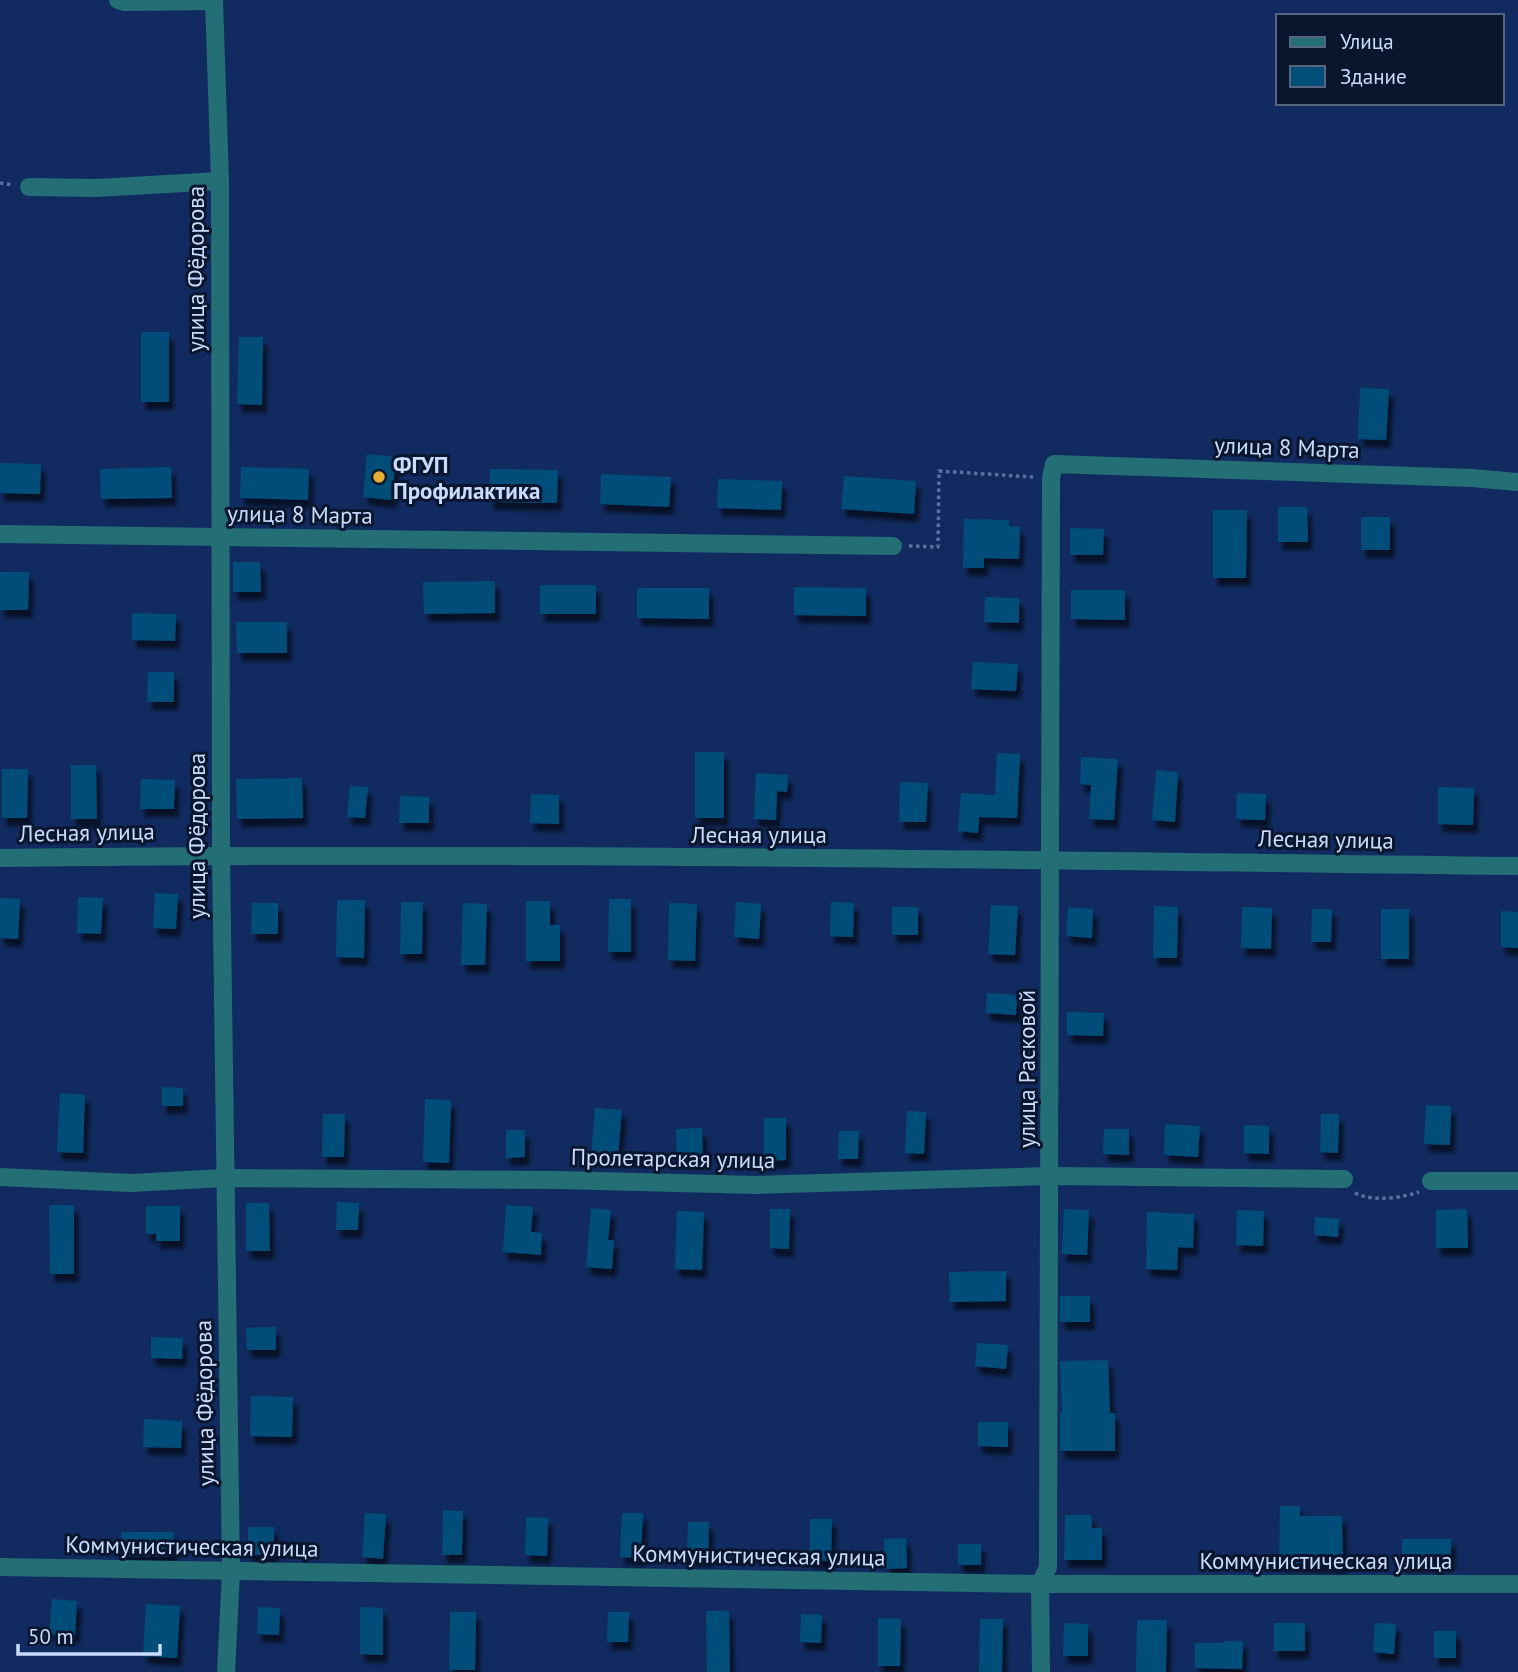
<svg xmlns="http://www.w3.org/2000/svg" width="1518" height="1672" font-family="'PT Sans',sans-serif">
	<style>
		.building { fill: #014e79; filter: url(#shadow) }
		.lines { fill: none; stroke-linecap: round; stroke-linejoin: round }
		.path { stroke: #5a719e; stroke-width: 3.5; stroke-dasharray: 3.5 3.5; stroke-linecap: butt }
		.minor { stroke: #236f75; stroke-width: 18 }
		.poi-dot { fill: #e4ad35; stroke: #0a162d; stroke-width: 2.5 }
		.labels { text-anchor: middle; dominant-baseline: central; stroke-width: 6; stroke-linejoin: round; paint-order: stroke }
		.street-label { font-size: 23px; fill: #cadcfd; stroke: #0a162d }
		.poi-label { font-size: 23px; font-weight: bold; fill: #cadcfd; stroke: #0a162d; text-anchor: start }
	</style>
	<defs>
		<filter id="shadow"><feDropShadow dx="4.5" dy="8" stdDeviation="2" flood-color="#0009"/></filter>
	</defs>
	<rect width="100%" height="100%" fill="#112b60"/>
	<g class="building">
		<rect x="141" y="332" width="28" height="70"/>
		<path d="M239,337H263L262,405L237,404Z"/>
		<path d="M1360,388L1389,389L1386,440L1358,439Z"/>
		<path d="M367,454L396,457L392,500L363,497Z"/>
		<path d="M0,463L41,464L40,494L0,493Z"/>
		<path d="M171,467L172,498L101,499L100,469Z"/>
		<path d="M241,467L309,469L308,500L240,498Z"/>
		<path d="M490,469L558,470L557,503L489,502Z"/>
		<path d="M601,474L671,477L669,507L600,504Z"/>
		<path d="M844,476L916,481L914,514L841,509Z"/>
		<path d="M718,479L782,481L781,510L717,508Z"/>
		<path d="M1278,507H1307L1308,542H1278Z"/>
		<path d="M1213,510H1247L1246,578H1213Z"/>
		<rect x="1361" y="517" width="29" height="33"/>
		<path d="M964,519L1009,520V526L1020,527L1019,559L984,558V568H963Z"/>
		<path d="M1070,528L1104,529L1103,555H1070Z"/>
		<path d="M233,562H260L261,592H233Z"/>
		<path d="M0,572H29L28,610H0Z"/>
		<path d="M495,581V613L424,614L423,582Z"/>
		<rect x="540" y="585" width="56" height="29"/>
		<path d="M794,587L866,588V616L794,615Z"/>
		<path d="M637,588H709V619L637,618Z"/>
		<path d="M1071,590H1125V620L1071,619Z"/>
		<path d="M985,597L1019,598V623L984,622Z"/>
		<path d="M132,613L176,614L175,641L132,640Z"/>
		<path d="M236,622H287V653H237Z"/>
		<path d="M973,662L1018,664L1016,691L971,689Z"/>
		<path d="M148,672H174V702H147Z"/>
		<rect x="695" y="752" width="29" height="66"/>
		<path d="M997,753L1020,754L1017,818L979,817L978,833L958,831L961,793L995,795Z"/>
		<path d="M1081,757L1118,759L1114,820L1089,819L1091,785L1080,784Z"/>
		<path d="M71,765H96L97,819H71Z"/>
		<path d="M2,769H28L27,818H2Z"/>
		<path d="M1156,770L1178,772L1175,822L1152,820Z"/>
		<path d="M756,773L788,775L787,792L777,791L776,820L754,819Z"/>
		<path d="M302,778L303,818L237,819L236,779Z"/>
		<path d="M141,779L175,780L174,809H140Z"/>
		<path d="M900,782L928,783L926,822H899Z"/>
		<path d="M350,786L368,787L365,818L347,817Z"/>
		<path d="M1438,787L1474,788L1473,825L1438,824Z"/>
		<path d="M1237,793L1266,794L1265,820L1236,819Z"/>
		<path d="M531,794L559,795V824L530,823Z"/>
		<path d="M400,796L429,797V823H399Z"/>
		<path d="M155,893L178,894L176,929L153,928Z"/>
		<path d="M78,897L103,898L101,934L77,933Z"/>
		<path d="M0,898L20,899L18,939L0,938Z"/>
		<path d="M609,899H631V952H608Z"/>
		<path d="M337,900H365L364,958L336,957Z"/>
		<path d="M526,901H550V925H560V961H526Z"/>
		<path d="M401,902H423L422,954H400Z"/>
		<path d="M736,902L761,904L759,939L734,937Z"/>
		<path d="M831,902L854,903L853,937L830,936Z"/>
		<path d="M252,903H278V934H251Z"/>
		<path d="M463,903L487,904L485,965H461Z"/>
		<path d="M669,903L697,904L695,961L668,960Z"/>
		<path d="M991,905L1018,906L1015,955L988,954Z"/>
		<path d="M1154,906L1178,907L1177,958H1153Z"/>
		<rect x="892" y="907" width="26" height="28"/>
		<path d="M1068,907L1093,909L1092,938L1066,936Z"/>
		<path d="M1242,907L1272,908L1271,949L1241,948Z"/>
		<path d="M1312,909H1332L1331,942H1311Z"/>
		<rect x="1381" y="909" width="28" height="50"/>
		<path d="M1501,911L1518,912V948L1501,947Z"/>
		<path d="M987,993L1017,995L1016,1015L986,1013Z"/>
		<path d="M1067,1012L1104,1013L1103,1036L1067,1035Z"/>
		<path d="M162,1087L183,1088V1106H162Z"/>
		<path d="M60,1093L85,1095L83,1153L57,1152Z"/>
		<path d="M425,1099L451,1100L449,1163L423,1162Z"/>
		<path d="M1426,1105L1451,1106L1450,1145L1424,1144Z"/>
		<path d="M595,1108L622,1110L618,1158L591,1155Z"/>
		<path d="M907,1111L926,1112L924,1154L905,1153Z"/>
		<path d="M323,1114H345L344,1157H322Z"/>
		<path d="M1321,1114H1339L1338,1153L1320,1152Z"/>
		<path d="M764,1118H786V1160L764,1161Z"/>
		<path d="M1165,1124L1200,1126L1198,1157L1164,1155Z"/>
		<path d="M1244,1125L1269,1126V1154L1244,1153Z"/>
		<path d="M702,1128L703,1159L677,1160L676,1129Z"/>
		<path d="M1104,1129H1129V1155L1103,1154Z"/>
		<path d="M506,1130H525V1157L506,1158Z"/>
		<path d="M839,1131H859L858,1159H838Z"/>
		<path d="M337,1202L359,1203L358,1230H336Z"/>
		<path d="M246,1203H269L270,1251H246Z"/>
		<path d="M49,1205H74V1274H50Z"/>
		<path d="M506,1205L533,1207L531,1232L542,1233L541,1255L503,1252Z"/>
		<path d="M146,1206H180V1241H156V1234H146Z"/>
		<path d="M591,1208L611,1210L608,1240H614L612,1269L586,1267Z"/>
		<path d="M770,1209H790L789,1249L770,1248Z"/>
		<path d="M1064,1209L1089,1210L1087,1255L1062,1254Z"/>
		<path d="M1467,1209L1468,1248H1436V1210Z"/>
		<path d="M1237,1210L1264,1211L1263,1246L1236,1245Z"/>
		<path d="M677,1211L704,1212L702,1270L675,1269Z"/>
		<path d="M1147,1212L1194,1214L1193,1248L1178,1247L1177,1270L1146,1269Z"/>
		<path d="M1315,1217L1339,1219L1338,1237L1314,1235Z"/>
		<path d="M1006,1271V1301L950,1302L949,1272Z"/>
		<rect x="1060" y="1296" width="30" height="26"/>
		<path d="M276,1327V1350H247L246,1328Z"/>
		<path d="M151,1337L183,1338L182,1359L151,1358Z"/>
		<path d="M977,1343L1008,1345L1006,1369L975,1366Z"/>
		<path d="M1108,1360L1110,1413H1115V1451H1060V1413H1062L1060,1361Z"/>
		<path d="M251,1396L293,1397L292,1437L250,1436Z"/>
		<path d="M144,1419L182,1421L181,1448L143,1447Z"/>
		<path d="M978,1422H1008V1447L978,1446Z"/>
		<path d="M1280,1506H1300V1516H1342L1343,1566L1279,1563Z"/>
		<path d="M443,1510L463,1511L462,1555H442Z"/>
		<path d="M365,1513L386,1514L383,1559L362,1557Z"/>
		<path d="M622,1513H643L641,1558L620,1557Z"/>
		<path d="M1065,1515H1091L1092,1528H1102V1560H1064Z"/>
		<path d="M526,1517L548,1518L547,1556L525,1555Z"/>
		<path d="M810,1519H832L831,1561H810Z"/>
		<path d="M688,1522H709L708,1559H687Z"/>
		<rect x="248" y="1527" width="26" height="28"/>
		<path d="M121,1532H174L173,1557L121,1556Z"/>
		<path d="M906,1538L907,1568L885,1569L884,1539Z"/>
		<path d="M1402,1539H1451V1563L1402,1564Z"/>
		<rect x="958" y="1544" width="23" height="21"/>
		<path d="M52,1599L77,1601L75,1636L49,1634Z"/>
		<path d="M146,1604L180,1606L177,1658L143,1656Z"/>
		<path d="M258,1607L280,1608L279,1635L257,1634Z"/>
		<path d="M360,1607L383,1608V1655L360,1654Z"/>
		<path d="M706,1611H729L730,1672H707Z"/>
		<path d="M450,1612H476L475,1670H449Z"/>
		<path d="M608,1612H629L628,1642H607Z"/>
		<path d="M801,1614L822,1615L821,1643L800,1642Z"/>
		<path d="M878,1618L901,1619L900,1666H878Z"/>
		<path d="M980,1619H1003L1002,1672H979Z"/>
		<path d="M1137,1620H1167L1166,1672H1136Z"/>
		<path d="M1064,1623L1088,1624V1656H1063Z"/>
		<rect x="1274" y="1623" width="31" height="28"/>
		<path d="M1375,1623L1396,1624L1394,1654L1373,1652Z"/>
		<rect x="1434" y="1631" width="22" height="27"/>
		<path d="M1224,1641H1243L1242,1669L1195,1668V1643H1224Z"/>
	</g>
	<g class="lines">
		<g class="path">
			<path d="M0,183L13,185"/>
			<path d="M909,546L938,547L939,471L1033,477"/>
			<path d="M1355,1193C1373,1202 1401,1198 1419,1192"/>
		</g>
		<g class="minor">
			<path d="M118,0L124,2L214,1"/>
			<path d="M214,0L220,181L221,855L231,1572L226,1672"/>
			<path d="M29,187L96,188L220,181"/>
			<path d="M0,534L893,546"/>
			<path d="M0,858C506,852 1012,860 1518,866"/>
			<path d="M0,1177L131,1183L224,1178L558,1180L757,1185L1050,1176L1344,1179"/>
			<path d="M1431,1181H1518"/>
			<path d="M0,1567L1040,1584H1518"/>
			<path d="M1041,1672L1040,1584L1048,1567L1051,478L1054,464L1472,478L1518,482"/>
		</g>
	</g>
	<circle class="poi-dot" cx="379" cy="477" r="7"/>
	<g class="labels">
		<g class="street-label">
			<text transform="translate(195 269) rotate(-90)">улица Фёдорова</text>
			<text transform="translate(1287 447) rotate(2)">улица 8 Марта</text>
			<text transform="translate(300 514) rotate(1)">улица 8 Марта</text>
			<text transform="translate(87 832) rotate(-1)">Лесная улица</text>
			<text x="759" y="834">Лесная улица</text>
			<text transform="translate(196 836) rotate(-90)">улица Фёдорова</text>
			<text transform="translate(1326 839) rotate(1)">Лесная улица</text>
			<text transform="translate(1026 1069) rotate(-90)">улица Расковой</text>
			<text transform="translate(673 1158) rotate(1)">Пролетарская улица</text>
			<text transform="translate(204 1403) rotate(-91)">улица Фёдорова</text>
			<text transform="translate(192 1546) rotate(1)">Коммунистическая улица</text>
			<text transform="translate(759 1555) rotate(1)">Коммунистическая улица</text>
			<text x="1326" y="1560">Коммунистическая улица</text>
		</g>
		<g class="poi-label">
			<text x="393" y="464">ФГУП<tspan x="393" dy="26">Профилактика</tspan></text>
		</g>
	</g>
	<rect x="1276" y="14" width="228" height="91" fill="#0a162d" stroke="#576580" stroke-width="2"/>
	<rect x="1290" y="37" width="35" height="10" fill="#236f75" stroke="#576580" stroke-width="2"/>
	<text x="1340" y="49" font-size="21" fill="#cadcfd">Улица</text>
	<rect x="1290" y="66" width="35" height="21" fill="#014e79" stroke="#576580" stroke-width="2"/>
	<text x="1340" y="84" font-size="21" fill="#cadcfd">Здание</text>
	<path d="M18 1644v10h142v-10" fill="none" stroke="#cadcfd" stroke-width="3.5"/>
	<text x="28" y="1644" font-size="21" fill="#cadcfd" stroke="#0a162d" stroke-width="5" paint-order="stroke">50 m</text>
</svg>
